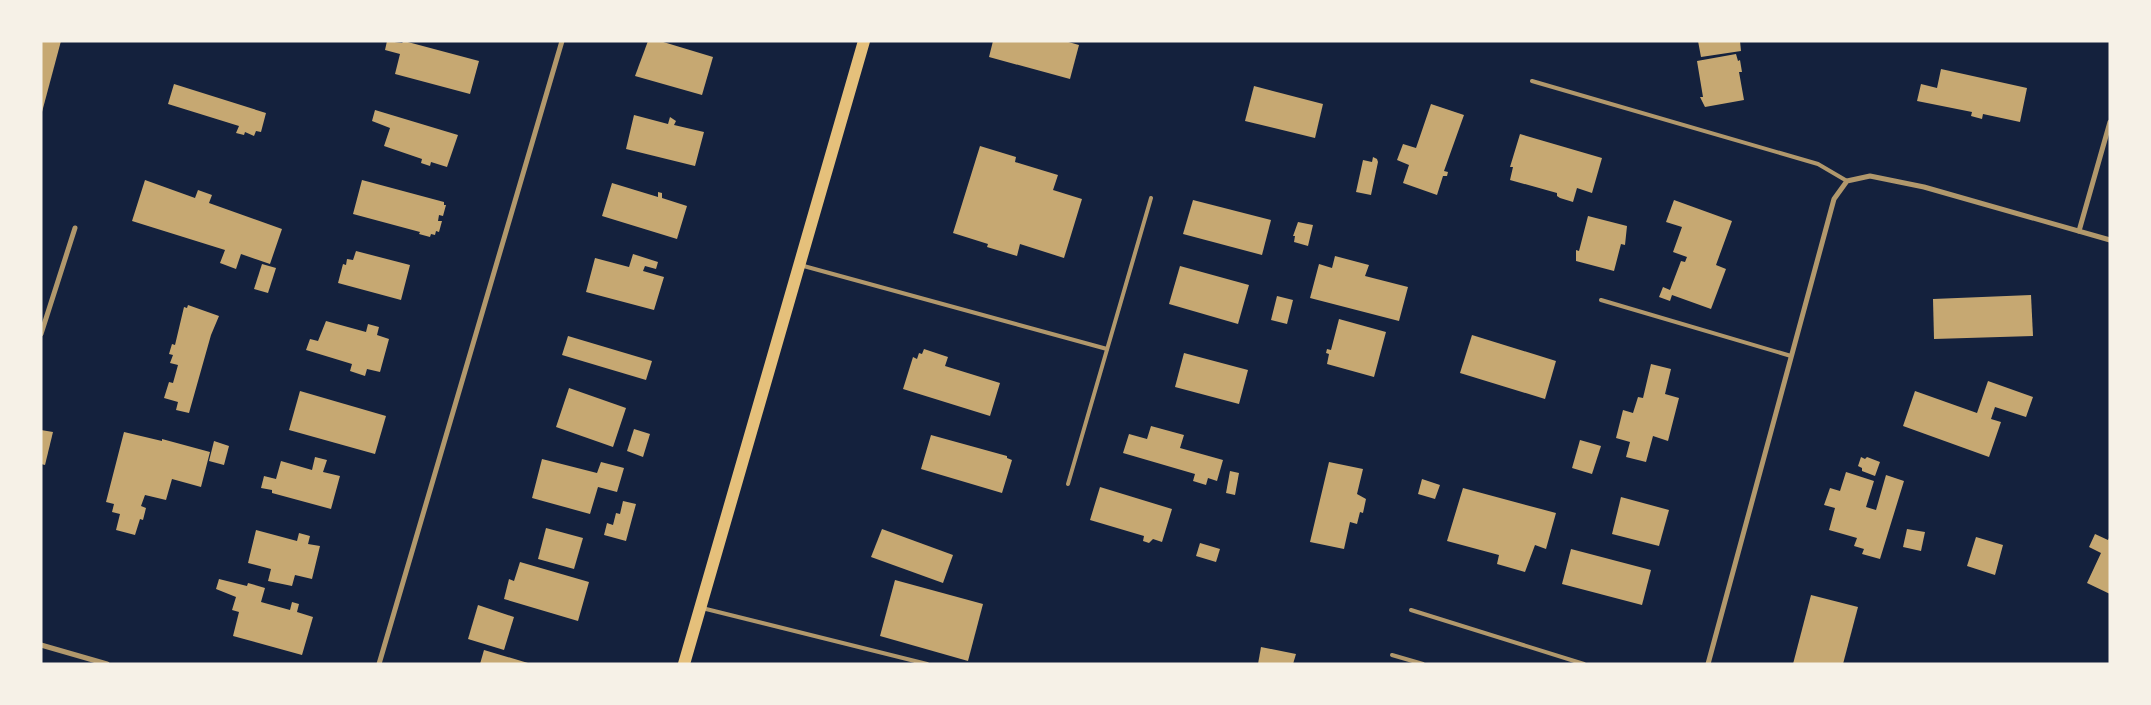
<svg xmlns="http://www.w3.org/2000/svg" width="2151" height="705" font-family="'DM Sans',sans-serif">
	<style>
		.building { fill: #c6a872 }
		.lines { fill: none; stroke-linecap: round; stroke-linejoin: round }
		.service { stroke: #b1986c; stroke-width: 4 }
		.minor { stroke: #b1986c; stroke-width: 5 }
		.primary { stroke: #e5c07b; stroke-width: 12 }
	</style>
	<rect width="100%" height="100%" fill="#14213d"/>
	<g class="building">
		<path d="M41,41H61L42,112H41Z"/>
		<path d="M387,41L402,43L404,41L479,61L470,94L395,74L400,54L385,50Z"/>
		<path d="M648,41H660L713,57L702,95L635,76Z"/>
		<path d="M993,41H1065L1079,45L1070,79L989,57Z"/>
		<path d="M1698,41H1740L1741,51L1701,57Z"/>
		<path d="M1736,54L1738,61L1740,60L1742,72H1739L1744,100L1705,107L1700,97H1703L1697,61Z"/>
		<path d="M1941,69L2027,88L2020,122L1983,114L1982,119L1971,116L1972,112L1917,101L1921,84L1937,88Z"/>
		<path d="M174,84L266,113L261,132L256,131L254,136L245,132L244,135L236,133L239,126L168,104Z"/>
		<path d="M1254,86L1323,104L1315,138L1245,121Z"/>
		<path d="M1431,104L1464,115L1444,171L1448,172L1447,176H1443L1437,195L1403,183L1409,165L1397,160L1403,144L1416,148Z"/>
		<path d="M375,110L458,135L447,167L431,162L430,166L421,163L422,159L384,146L390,128L372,121Z"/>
		<path d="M634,115L668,124L670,117L676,121L674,125L704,132L695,166L626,149Z"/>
		<path d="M1520,134L1602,158L1592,193L1577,188L1573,202L1560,198L1557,196V193L1510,180L1513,167H1510Z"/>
		<path d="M980,146L1016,157L1015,162L1058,175L1053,190L1082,199L1064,258L1020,244L1017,256L987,247L988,244L953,233Z"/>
		<path d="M1373,157L1377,159L1378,162L1371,195L1356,192L1363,160L1372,162Z"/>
		<path d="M145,180L195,198L198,190L212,195L209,203L282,229L270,264L241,254L236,269L220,263L225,250L132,221Z"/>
		<path d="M362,180L444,202V205H446L443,216L439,215L438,221H442L439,232L436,231L435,235L431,234L430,237L419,234L420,232L353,214Z"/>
		<path d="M612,183L658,197V192L662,193V198L687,206L677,239L602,216Z"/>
		<path d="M1193,200L1271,220L1262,255L1183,234Z"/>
		<path d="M1674,200L1732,221L1716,265L1726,269L1711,309L1672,295L1670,301L1659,297L1663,287L1670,290L1681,261L1685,262L1687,257L1673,252L1682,227L1666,222Z"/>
		<path d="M1588,216L1627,226L1625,245L1621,244L1614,271L1576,261V250L1579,251Z"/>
		<path d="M1298,222L1313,225L1308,246L1294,242L1295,236H1293Z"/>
		<path d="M356,251L410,265L401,300L338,283L343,264L346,265L347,259L353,260Z"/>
		<path d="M633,254L658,262L656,269L645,266L643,271L664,277L654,310L586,292L595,258L629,267Z"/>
		<path d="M1335,256L1369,265L1365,276L1408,287L1399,321L1310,298L1319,264L1332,268Z"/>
		<path d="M262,264L276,268L268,293L254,289Z"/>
		<path d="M1180,266L1249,285L1238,324L1169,304Z"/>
		<path d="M2031,295L2033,336L1934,339L1933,299Z"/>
		<path d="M1277,296L1293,300L1287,324L1271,320Z"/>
		<path d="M188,305L219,316L211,335L189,413L176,410L178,402L164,398L169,382L173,383L178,365L170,363L173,355L169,354L172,344L175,345L184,307L187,308Z"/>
		<path d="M1339,319L1386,332L1374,377L1327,364L1329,354L1326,353L1327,349L1331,350Z"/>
		<path d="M326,321L366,332L368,324L379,327L377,335L389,339L380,372L367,369L365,376L350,371L352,364L306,350L310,339L318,341Z"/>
		<path d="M1472,335L1556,361L1545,399L1460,373Z"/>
		<path d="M568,336L652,361L646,380L562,355Z"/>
		<path d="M924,349L948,357L945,366L1000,383L990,416L903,389L913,357L917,359L919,353L922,354Z"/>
		<path d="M1184,353L1248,370L1239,404L1175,387Z"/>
		<path d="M1651,364L1671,369L1665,394L1679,398L1668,441L1653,436L1646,462L1626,457L1630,442L1616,438L1623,410L1633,413L1638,397L1643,398Z"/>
		<path d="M1988,381L2033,397L2026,417L1995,407L1991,419L2001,422L1989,457L1903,426L1915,391L1977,413Z"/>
		<path d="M569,388L626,408L613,447L556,427Z"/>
		<path d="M300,391L386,416L375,454L289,430Z"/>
		<path d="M1151,426L1184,435L1180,448L1223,460L1217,481L1208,478L1206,485L1193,481L1195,474L1123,453L1129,434L1147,439Z"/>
		<path d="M634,429L650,434L643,457L627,451Z"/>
		<path d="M41,430L53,432L45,465L41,464Z"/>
		<path d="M124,432L162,441V439L210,452L201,487L172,479L166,500L145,495L141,506L146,508L143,520L140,519L135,535L116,530L120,514L112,512L114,504L106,502Z"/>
		<path d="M931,435L1007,456V458L1012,460L1002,493L921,469Z"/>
		<path d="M1580,440L1601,446L1592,474L1572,468Z"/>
		<path d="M214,441L229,446L224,465L209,461Z"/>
		<path d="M315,457L327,460L323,472L340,476L331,509L272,493V490L261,488L264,476L276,479L281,461L312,470Z"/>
		<path d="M1861,457L1865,459L1867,457L1880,462L1875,476L1862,471V468L1858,466Z"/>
		<path d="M542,459L597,473L601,462L624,468L617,492L598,487L590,514L532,498Z"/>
		<path d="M1329,462L1363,469L1357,494L1366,499L1363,513L1360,512L1357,524L1350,522L1344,549L1310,542Z"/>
		<path d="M1230,471L1239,473L1235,495L1226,493Z"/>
		<path d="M1846,472L1874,481L1866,507L1876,510L1886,475L1904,481L1880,559L1862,554L1864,549L1854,546L1857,538L1829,530L1835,508L1824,505L1830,488L1840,491Z"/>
		<path d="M1422,479L1440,485L1435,499L1418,494Z"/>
		<path d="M1100,487L1172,509L1162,542L1153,539L1149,543L1143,541L1144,536L1090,520Z"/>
		<path d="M1463,488L1556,513L1546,549L1535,545L1525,572L1497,564L1499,555L1447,541Z"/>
		<path d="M1621,497L1669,510L1659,546L1612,534Z"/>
		<path d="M623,501L636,504L626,541L604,535L607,523L613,525L616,513L620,514Z"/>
		<path d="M546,528L583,538L574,569L538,559Z"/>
		<path d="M882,529L953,555L943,583L871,557Z"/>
		<path d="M1907,529L1925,532L1921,551L1903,547Z"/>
		<path d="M256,530L297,541L299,533L310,536L308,544L320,546L312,579L295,575L292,586L268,581L271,569L248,563Z"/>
		<path d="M2095,534L2108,540L2110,536V594L2087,583L2101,553L2089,547Z"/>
		<path d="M1976,537L2003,545L1995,575L1967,566Z"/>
		<path d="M1200,543L1220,549L1216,562L1196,556Z"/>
		<path d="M1571,549L1651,570L1642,605L1562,584Z"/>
		<path d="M520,562L589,582L578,621L504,599L509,579L514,581Z"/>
		<path d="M219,579L247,586L248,583L265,588L261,602L290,610L292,602L299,604L297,612L313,617L302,655L233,636L239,612L232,610L236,597L216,589Z"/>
		<path d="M895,580L983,604L968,661L880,636Z"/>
		<path d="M1811,595L1858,607L1843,664H1793Z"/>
		<path d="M478,605L514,617L504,650L468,639Z"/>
		<path d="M1261,647L1296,654L1293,664H1258Z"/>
		<path d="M484,650L528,663V664H480Z"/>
	</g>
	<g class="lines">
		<g class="service">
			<path d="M1532,81L1818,164L1847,181"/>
			<path d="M800,265L1107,349"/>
			<path d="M1601,300L1791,356"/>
			<path d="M1068,484L1151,198"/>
			<path d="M702,608L927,664"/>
			<path d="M1411,610L1584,664"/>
			<path d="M1392,655L1423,664"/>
		</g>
		<g class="minor">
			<path d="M2079,231L2110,122"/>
			<path d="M41,334L75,228"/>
			<path d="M41,645L107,664"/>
			<path d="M379,664L562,41"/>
			<path d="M1708,664L1834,199L1847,181L1870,176L1924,187L2110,240"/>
		</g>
		<path class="primary" d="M684,664L864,41"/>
	</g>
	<rect width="2151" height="705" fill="none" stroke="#f6f1e7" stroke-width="85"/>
</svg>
